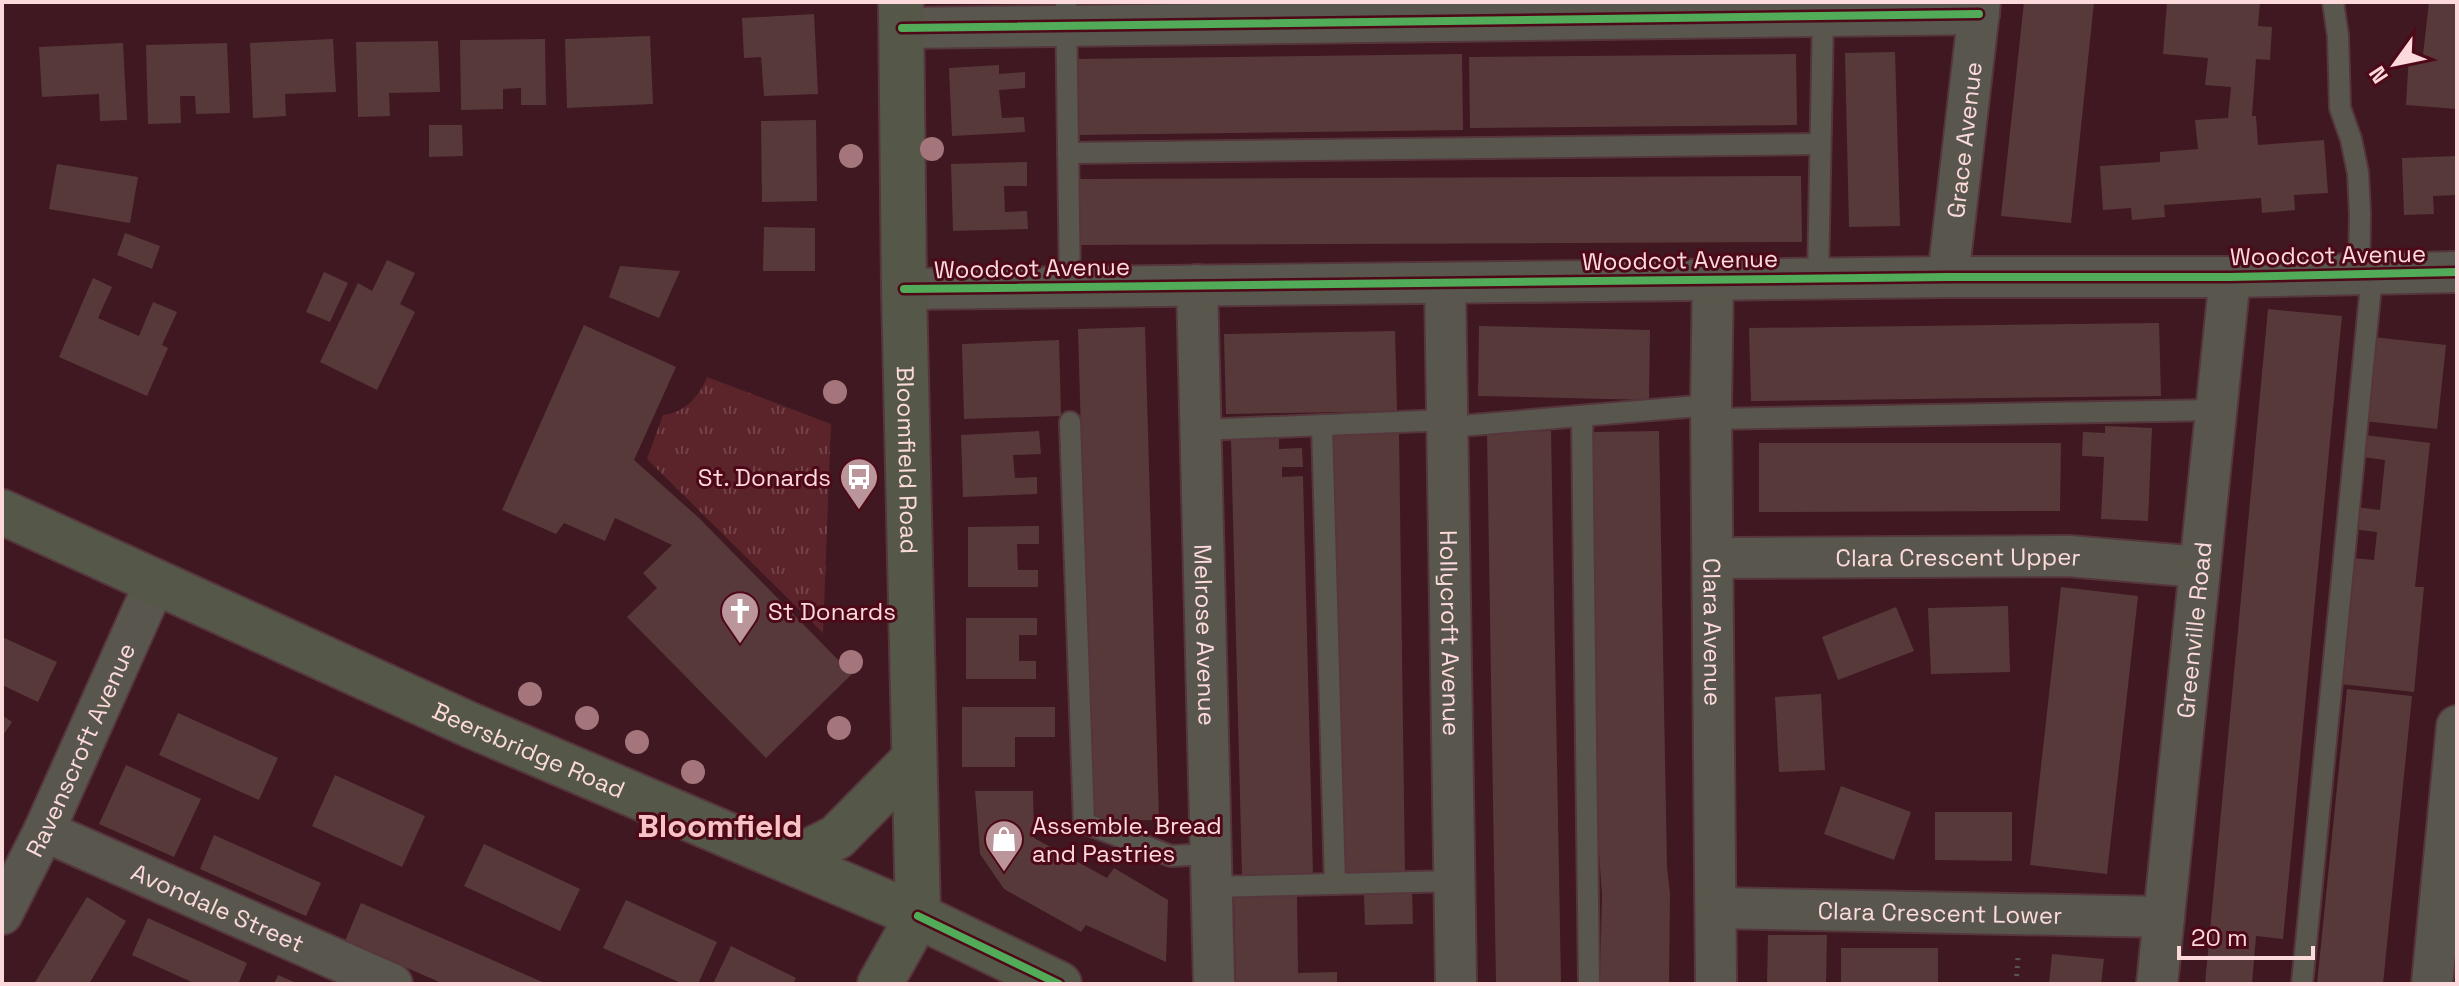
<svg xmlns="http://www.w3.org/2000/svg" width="2459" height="986" font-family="'Space Grotesk',sans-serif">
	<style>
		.grass { fill: url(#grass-tufts) }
		.building { fill: #58393a }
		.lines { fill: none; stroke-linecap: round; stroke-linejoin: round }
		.lane-casing { stroke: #56363d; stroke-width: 24 }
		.street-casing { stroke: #56363d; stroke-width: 44 }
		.secondary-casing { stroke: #56363d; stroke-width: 48 }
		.path { stroke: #5d5751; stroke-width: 5; stroke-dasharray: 2 6; stroke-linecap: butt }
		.lane { stroke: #59574d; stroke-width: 20 }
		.street { stroke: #59574d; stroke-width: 40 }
		.secondary { stroke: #555748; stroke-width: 44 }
		.cycleway-casing { stroke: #4e0918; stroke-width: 13 }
		.cycleway { stroke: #51ab58; stroke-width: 8 }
		.tree { fill: #a4767b }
		.labels { text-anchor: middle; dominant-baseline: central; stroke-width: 6; stroke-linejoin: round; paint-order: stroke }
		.street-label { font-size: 24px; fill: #fcd9db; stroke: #4e0918 }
		.poi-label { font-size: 24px; fill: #fcd9db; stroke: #4e0918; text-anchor: start }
		.district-label { font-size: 32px; font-weight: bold; fill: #f7c3c6; stroke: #4e0918 }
	</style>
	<defs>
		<pattern id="grass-tufts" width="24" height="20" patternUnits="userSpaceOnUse" patternTransform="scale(2)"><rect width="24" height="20" fill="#5b242b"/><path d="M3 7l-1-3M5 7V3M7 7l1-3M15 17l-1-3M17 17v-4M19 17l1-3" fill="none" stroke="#734349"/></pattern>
	</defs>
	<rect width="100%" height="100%" fill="#3f1821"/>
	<path class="grass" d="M707,377L831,424L823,633L647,459L663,415C684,413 700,396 707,377Z"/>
	<g class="building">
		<path d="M2024,2H2094L2071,223L2001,216Z"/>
		<path d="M2167,2H2260L2258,26L2272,27L2270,60L2256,59L2252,116H2256L2258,145L2324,140L2328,193L2294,195L2295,210L2262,213L2261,198L2164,205L2165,217L2132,220L2131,208L2103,210L2100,166L2160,162V152L2198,149L2195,120L2228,118L2231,87L2205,85L2208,58L2163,54Z"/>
		<path d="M2429,2H2457V109L2406,105L2409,54L2423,55Z"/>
		<path d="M814,14L818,94L764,96L761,57L744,58L742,18Z"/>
		<path d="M650,36L653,104L567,108L565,39Z"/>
		<path d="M333,39L336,92L285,94L286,116L253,118L250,43Z"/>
		<path d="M545,39L546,105H521V88L503,89V109L461,110L460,40Z"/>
		<path d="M438,41L440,92L389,93L390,116L358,117L356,42Z"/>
		<path d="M123,43L127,120L100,121L99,94L42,97L39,47Z"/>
		<path d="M227,43L230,113L196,114L195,96H180L181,123L148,124L146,45Z"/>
		<path d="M1895,52L1900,226L1849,227L1845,53Z"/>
		<path d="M1462,54L1463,130L1076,135L1075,59Z"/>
		<path d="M1796,54L1797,125L1470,128L1469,57Z"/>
		<path d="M999,65V74L1025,72V88L999,90L1002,118L1024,117L1025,132L952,136L949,68Z"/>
		<path d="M816,120L817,201L762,202L761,121Z"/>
		<path d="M429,125H462L463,156L429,157Z"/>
		<path d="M2457,156V195L2433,196L2434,214L2404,215L2402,158Z"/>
		<path d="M1027,162V186H1004L1005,212L1027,211L1028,229L953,231L951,164Z"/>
		<path d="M57,164L138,177L130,223L49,209Z"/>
		<path d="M1801,176L1802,242L1077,245V179Z"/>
		<path d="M764,227L815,228V271H763Z"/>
		<path d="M125,233L160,246L152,269L117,255Z"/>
		<path d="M387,260L415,273L400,304L415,312L377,390L320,362L358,283L372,291Z"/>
		<path d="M620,266L680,271L659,318L609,297Z"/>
		<path d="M324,272L348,283L330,322L306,312Z"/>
		<path d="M93,278L112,287L98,318L139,336L153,302L177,312L162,345L168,348L147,396L59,357Z"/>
		<path d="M2268,309L2342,316L2339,346L2283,939L2256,936L2252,984H2205Z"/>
		<path d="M2159,323L2161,396L1751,401L1749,328Z"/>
		<path d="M584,325L676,367L634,460L699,518L852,674L766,758L627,617L657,588L643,573L672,545L615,518L605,541L564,523L556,534L502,510Z"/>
		<path d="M1479,326L1650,330L1649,400L1478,396Z"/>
		<path d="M1145,327L1159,820L1092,821L1078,329Z"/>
		<path d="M1395,331L1397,411L1226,414L1224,334Z"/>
		<path d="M2373,337L2446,345L2437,429L2364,421Z"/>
		<path d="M1059,340L1061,416L964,419L962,344Z"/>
		<path d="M2105,426L2152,428L2148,521L2101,519L2104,457L2082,456L2083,432L2105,433Z"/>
		<path d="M1039,431L1041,454L1013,455L1015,478L1037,477V494L963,497L961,435Z"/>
		<path d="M1551,431L1561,984H1496L1487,432Z"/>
		<path d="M1659,431L1667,867L1670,894L1669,983L1600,984L1602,895L1598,839L1591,432Z"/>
		<path d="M1399,433L1405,874L1336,875L1331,434Z"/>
		<path d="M2365,435L2430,443L2415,587H2424L2414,692L2340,684L2352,558L2374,560L2377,532L2352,529L2355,507L2380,510L2385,460L2362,457Z"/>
		<path d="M1279,438V449L1302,448L1303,467H1282V477L1303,476L1313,875L1242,876L1231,439Z"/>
		<path d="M1759,443H2061L2060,511L1759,512Z"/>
		<path d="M1039,526V544H1017L1018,570H1038V587H968V527Z"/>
		<path d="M2061,587L2138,596L2107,874L2030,865Z"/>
		<path d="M2008,606L2010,672L1931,674L1928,608Z"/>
		<path d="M1896,607L1914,651L1838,680L1822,637Z"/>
		<path d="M966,618H1037V635H1019V661H1036V679H966Z"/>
		<path d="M2,637L57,662L38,702L2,685Z"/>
		<path d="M2347,689L2412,696L2383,984H2317Z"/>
		<path d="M1821,694L1825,770L1779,772L1775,697Z"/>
		<path d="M962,707H1055V737H1015V767H962Z"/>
		<path d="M178,713L278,758L259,800L159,755Z"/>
		<path d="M2,715L12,722L2,737Z"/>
		<path d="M126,765L201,799L174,857L99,824Z"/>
		<path d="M335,775L425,816L402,867L312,826Z"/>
		<path d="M1841,786L1911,812L1894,860L1824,834Z"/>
		<path d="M975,791H1033L1034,838L1107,878L1114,868L1168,900L1166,962L1086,925L1081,932L1004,889L980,854Z"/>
		<path d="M1935,812H2012V861L1935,860Z"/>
		<path d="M214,835L321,883L306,916L200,869Z"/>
		<path d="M484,844L580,889L560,931L464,886Z"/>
		<path d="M1412,893L1413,924L1365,925L1364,895Z"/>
		<path d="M1297,896L1298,973L1337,972V984H1236L1234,897Z"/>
		<path d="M87,897L126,921L89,984H34Z"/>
		<path d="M626,900L717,942L698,984H683L603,948Z"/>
		<path d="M361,903L465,948L547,984H444L345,941Z"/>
		<path d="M148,918L247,963L238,984H196L132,955Z"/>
		<path d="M1768,935H1827L1826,984H1767Z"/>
		<path d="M731,946L796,978L793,984H713Z"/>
		<rect x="1841" y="948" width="97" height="36"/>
		<path d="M2052,954L2104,959L2101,984H2049Z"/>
		<path d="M278,975L299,984H274Z"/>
	</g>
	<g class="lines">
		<g class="lane-casing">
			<g id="lane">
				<path d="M1066,2L1070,288"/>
				<path d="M2333,2L2338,36L2340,108L2351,139L2358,173L2360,214L2359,275"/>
				<path d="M1068,153L1820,144"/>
				<path d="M1818,279L1823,16"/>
				<path d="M1582,416L1589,984"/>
				<path d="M1712,419L2216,410"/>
				<path d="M1070,422L1084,823L1171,856L1209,854"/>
				<path d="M1322,425L1335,884"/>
				<path d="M1448,427L1711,405"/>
				<path d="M1200,430L1447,420"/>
				<path d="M1211,887L1454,881"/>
				<path d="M2302,984L2372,275"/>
			</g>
		</g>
		<g class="street-casing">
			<g id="street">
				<path d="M902,28L1979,14"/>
				<path id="s1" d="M1948,277L1980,2"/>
				<path id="s2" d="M1713,280L1711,405L1716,984"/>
				<path id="s3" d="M1445,283L1456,984"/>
				<path id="s4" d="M1197,285L1214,984"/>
				<path d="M904,289L1948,277H2230L2457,272"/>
				<path id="s5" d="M1714,558L2068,556L2200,567"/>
				<path id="s6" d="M44,831L392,984"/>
				<path id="s7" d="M1716,908L2164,917"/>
				<path id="s8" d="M2,914L44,831L155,583"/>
				<path id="s9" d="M2157,984L2230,277"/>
				<path d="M2432,984L2457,726"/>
			</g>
		</g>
		<g class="secondary-casing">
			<g id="secondary">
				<path id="s10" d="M901,2L904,289L918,916"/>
				<path id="s11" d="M2,512L470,725L918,916L1059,984"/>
				<path d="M790,861L837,837L913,760"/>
				<path d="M880,984L918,916"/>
			</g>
		</g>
		<path class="path" d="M2016,984L2018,957"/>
		<use href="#lane" class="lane"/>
		<use href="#street" class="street"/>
		<use href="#secondary" class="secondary"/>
		<g class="cycleway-casing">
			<g id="cycleway">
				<path d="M902,28L1979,14"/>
				<path d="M904,289L1948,277H2230L2457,272"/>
				<path d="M918,916L1059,984"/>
			</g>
		</g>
		<use href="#cycleway" class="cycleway"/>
	</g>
	<g class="tree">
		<circle cx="932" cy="149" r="12"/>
		<circle cx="851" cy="156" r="12"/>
		<circle cx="835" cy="392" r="12"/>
		<circle cx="851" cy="662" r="12"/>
		<circle cx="530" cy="694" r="12"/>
		<circle cx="587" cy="718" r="12"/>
		<circle cx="839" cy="728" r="12"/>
		<circle cx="637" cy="742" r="12"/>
		<circle cx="693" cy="772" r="12"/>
	</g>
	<defs>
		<g id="bus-pin" transform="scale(2)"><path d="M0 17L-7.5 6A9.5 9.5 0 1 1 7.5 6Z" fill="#ba959a" stroke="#4e0918"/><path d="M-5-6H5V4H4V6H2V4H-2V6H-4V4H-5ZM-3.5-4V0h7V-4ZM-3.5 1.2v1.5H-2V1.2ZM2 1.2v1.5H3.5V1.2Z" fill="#fff"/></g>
		<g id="church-pin" transform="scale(2)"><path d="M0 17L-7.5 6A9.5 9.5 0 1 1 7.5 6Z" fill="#ba959a" stroke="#4e0918"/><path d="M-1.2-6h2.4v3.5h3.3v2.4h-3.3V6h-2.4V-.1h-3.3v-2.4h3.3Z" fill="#fff"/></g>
		<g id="shop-pin" transform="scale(2)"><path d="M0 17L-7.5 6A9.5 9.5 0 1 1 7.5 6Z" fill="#ba959a" stroke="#4e0918"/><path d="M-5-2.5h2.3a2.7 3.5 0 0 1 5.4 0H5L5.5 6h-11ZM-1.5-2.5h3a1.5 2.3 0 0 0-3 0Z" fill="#fff"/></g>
	</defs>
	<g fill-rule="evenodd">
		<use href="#bus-pin" x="859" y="477"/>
		<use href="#church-pin" x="740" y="611"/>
		<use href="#shop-pin" x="1004" y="839"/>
	</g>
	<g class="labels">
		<g class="street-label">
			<text stroke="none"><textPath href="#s1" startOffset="138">Grace Avenue</textPath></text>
			<text transform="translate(2328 255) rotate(-1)">Woodcot Avenue</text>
			<text transform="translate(1680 260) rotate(-1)">Woodcot Avenue</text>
			<text transform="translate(1032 268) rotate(-1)">Woodcot Avenue</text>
			<text stroke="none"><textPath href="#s10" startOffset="458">Bloomfield Road</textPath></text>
			<text stroke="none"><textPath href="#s5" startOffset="244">Clara Crescent Upper</textPath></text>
			<text stroke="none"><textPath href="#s9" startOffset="356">Greenville Road</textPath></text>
			<text stroke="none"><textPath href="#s2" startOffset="352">Clara Avenue</textPath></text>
			<text stroke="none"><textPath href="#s3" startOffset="350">Hollycroft Avenue</textPath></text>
			<text stroke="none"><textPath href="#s4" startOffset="350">Melrose Avenue</textPath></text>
			<text stroke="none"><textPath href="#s8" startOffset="182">Ravenscroft Avenue</textPath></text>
			<text stroke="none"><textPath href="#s11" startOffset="578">Beersbridge Road</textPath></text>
			<text stroke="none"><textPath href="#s6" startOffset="190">Avondale Street</textPath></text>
			<text stroke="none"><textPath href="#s7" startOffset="224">Clara Crescent Lower</textPath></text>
		</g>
		<g class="poi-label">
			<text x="831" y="477" text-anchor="end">St. Donards</text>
			<text x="768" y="611">St Donards</text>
			<text x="1032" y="825">Assemble. Bread<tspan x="1032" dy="28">and Pastries</tspan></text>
		</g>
		<g class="district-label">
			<text x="720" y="826">Bloomfield</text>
		</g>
	</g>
	<rect width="2459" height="986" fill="none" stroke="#fcd9db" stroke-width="8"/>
	<g transform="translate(2395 64) rotate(237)" stroke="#4e0918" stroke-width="6" paint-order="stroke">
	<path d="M0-6L14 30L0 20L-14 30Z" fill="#fcd9db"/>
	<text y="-12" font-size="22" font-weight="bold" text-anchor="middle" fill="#fcd9db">N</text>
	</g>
	<path d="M2179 946v12h134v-12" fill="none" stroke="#fcd9db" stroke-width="4"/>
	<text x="2191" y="946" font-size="24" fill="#fcd9db" stroke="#4e0918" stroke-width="6" paint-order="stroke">20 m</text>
</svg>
